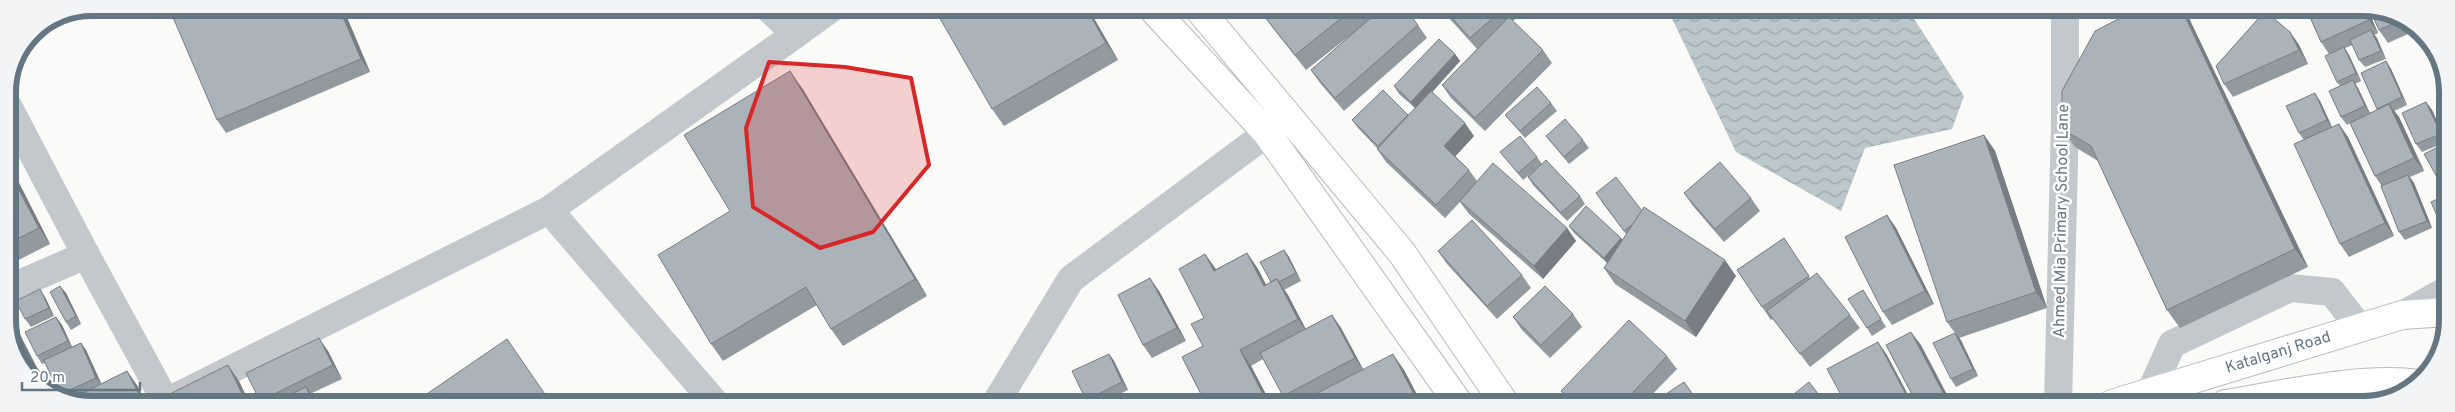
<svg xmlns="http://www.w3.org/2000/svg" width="2455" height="412" font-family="Overpass,sans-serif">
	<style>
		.water { fill: url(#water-waves) }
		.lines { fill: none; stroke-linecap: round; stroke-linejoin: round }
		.major-casing { stroke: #b5babe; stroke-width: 30 }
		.minor { stroke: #c3c8cc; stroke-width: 28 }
		.major { stroke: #fff; stroke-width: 28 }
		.wall { fill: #929a9f }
		.shaded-wall { fill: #777d82 }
		.building { fill: #aab3b9; stroke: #777d82 }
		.marked { fill: #d62828; fill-opacity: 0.2; stroke: #d62828; stroke-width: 4; stroke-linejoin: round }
		.labels { text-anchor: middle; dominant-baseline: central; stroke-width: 5; stroke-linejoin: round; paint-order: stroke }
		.street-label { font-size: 16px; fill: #657683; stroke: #fff }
		.rim { fill: none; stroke: #657683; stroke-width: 6 }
	</style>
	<defs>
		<pattern id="water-waves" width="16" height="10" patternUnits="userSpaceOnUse" patternTransform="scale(1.25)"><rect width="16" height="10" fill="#bbc7cb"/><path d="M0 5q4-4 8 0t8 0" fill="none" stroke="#9ca6aa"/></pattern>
	</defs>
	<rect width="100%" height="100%" fill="#fafaf8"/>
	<path class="water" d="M1667,8H1907L1964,96L1952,129L1865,148L1841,211L1736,152Z"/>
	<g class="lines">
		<g class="major-casing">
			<g id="major">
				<path d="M1152,8L1267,133L1459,404"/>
				<path d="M1198,8L1402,253L1505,404"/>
				<path id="s1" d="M2112,404L2402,315L2447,312"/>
				<path d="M2225,404C2282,395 2361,376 2418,384"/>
			</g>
		</g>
		<g class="minor">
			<path d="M796,34L832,8"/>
			<path d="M8,106L86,255"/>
			<path d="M549,210L716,404"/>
			<path d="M10,288L86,255L166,402L549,210L796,34L768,8"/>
			<path d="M2402,315L2447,290"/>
			<path d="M2150,393L2172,344L2290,288L2332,292L2360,328"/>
			<path d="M995,404L1071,279L1267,133"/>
			<path d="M2058,404L2065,121V8"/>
		</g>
		<use href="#major" class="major"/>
	</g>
	<g class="wall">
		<path d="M343,8L370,72L226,133L217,120Z"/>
		<path d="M1088,8L1118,60L1004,126L992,109Z"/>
		<path d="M1275,8H1404L1418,25L1427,38L1344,111L1320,83L1311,70L1352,34L1306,70L1276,32L1264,16Z"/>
		<path d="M1440,8H1519L1523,13L1513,21L1543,50L1552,63L1485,131L1451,98L1442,85L1477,49Z"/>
		<path d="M2135,8H2184L2185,10L2308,267L2180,328L2167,310L2098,161L2075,147L2062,129L2137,10Z"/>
		<path d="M2306,8H2367L2378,33L2374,35L2386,59L2365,67L2359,60L2353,45L2345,48L2349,55L2361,81L2355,84L2358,88L2370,113L2378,110L2361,73L2386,61L2391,69L2407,105L2394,111L2399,117L2424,171L2410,177L2414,183L2432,228L2405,240L2399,232L2381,185L2375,176L2350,123L2347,125L2341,117L2340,86L2337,82L2329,54L2321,42Z"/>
		<path d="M2374,8L2417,30L2388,43L2379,30Z"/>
		<path d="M2290,32L2299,45L2308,64L2233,97L2224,84Z"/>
		<path d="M1455,54L1460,61L1432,92L1474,136L1455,156L1469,170L1477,181L1567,228L1576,241L1543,279L1469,214L1460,202L1445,218L1386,162L1377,149V148L1358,128L1352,120L1408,115L1415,108L1399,94L1394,86Z"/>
		<path d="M802,88L927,296L843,346L831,329L817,305L723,361L711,344L730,211Z"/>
		<path d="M2320,101L2332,127L2348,137L2394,236L2349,257L2340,244L2304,140L2299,133Z"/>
		<path d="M2426,102L2432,110L2446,142L2422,152L2416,144Z"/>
		<path d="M1551,103L1557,111L1525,138L1511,122L1505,115Z"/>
		<path d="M1984,135L1995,151L2047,308L1959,338L1978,376L1956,387L1951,379L1955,333L1947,322Z"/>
		<path d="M1546,136L1583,140L1589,148L1569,164Z"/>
		<path d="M2446,143V185L2443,187L2438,179Z"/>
		<path d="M1500,152L1537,157L1542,164L1580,196L1585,204L1567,221L1533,185L1528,177L1533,172L1523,180Z"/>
		<path d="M8,166L16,177L50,244L9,265Z"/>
		<path d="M1684,193L1751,198L1760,211L1724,242L1693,206Z"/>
		<path d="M2446,195V232L2441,225Z"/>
		<path d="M1601,201L1642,211L1736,276L1696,337L1615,284L1604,268L1607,263L1574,233L1569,226L1623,240L1626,234Z"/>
		<path d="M1887,215L1896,228L1934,304L1892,325L1883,312Z"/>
		<path d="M1784,238L1810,278L1850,315L1860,328L1810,367L1773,319L1771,320L1737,270Z"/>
		<path d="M1284,250L1289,257L1301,281L1284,290L1288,295L1305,329L1332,315L1341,328L1363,369L1404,370L1422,404H1289L1283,396L1263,359L1251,366L1271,404H1206L1203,346L1204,318L1205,254L1216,269L1247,253L1258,269L1266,285L1271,282Z"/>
		<path d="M1438,251L1522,275L1531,288L1497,319L1447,264Z"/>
		<path d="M1863,290L1886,327L1872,336L1867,328Z"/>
		<path d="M1159,291L1186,341L1152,358L1143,345Z"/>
		<path d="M66,293L81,324L71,330L66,322Z"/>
		<path d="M45,297L54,316L31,327L25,319Z"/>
		<path d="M1573,314L1582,327L1550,358L1522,330L1513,317Z"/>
		<path d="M56,317L62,325L72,347L81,343L86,350L101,384L127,371L138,387L81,404L59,394L45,363L42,364L37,356Z"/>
		<path d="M328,351L342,379L310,394L317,404H262L260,401Z"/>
		<path d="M1109,354L1114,361L1128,390L1099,404H1088L1086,400Z"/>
		<path d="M1667,356L1677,369L1643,404H1570L1561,391Z"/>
	</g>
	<g class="shaded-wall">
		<path d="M339,8H343L370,72L361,59Z"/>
		<path d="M1086,8H1088L1118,60L1106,43Z"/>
		<path d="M2181,8H2184L2185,10L2308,267L2295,249Z"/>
		<path d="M2364,8H2367L2378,33L2369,20Z"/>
		<path d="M2371,30L2377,38L2386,59L2381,51Z"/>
		<path d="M2290,32L2299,45L2308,64L2299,50Z"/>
		<path d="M2344,47L2349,55L2361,81L2356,73Z"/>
		<path d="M1455,54L1460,61L1416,110L1411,102Z"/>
		<path d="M2386,61L2391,69L2407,105L2402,97Z"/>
		<path d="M790,71L802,88L927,296L915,279Z"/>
		<path d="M2353,80L2358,88L2370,114L2365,106Z"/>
		<path d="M2315,93L2320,101L2332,127L2327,120Z"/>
		<path d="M2426,102L2432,110L2446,141L2441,134Z"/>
		<path d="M2389,104L2399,117L2424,171L2414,158Z"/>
		<path d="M1465,123L1474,136L1453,159L1444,146Z"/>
		<path d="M2339,124L2348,137L2394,236L2385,223Z"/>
		<path d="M1984,135L1995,151L2047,308L2036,292Z"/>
		<path d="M8,166L16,177L50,244L39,228L8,169Z"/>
		<path d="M2408,175L2414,183L2432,228L2427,221Z"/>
		<path d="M1887,215L1896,228L1934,304L1925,291Z"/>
		<path d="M1567,228L1576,241L1543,279L1534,266Z"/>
		<path d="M1621,238L1627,246L1609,265L1604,258Z"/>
		<path d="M1284,250L1289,257L1301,281L1296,273Z"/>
		<path d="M1247,253L1258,269L1275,302L1264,286Z"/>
		<path d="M1205,254L1216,270L1214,271Z"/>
		<path d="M1725,260L1736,276L1696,337L1685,321Z"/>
		<path d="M1150,278L1159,291L1186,341L1177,328Z"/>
		<path d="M1277,279L1288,295L1309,335L1298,319Z"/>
		<path d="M60,286L66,293L81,324L76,316Z"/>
		<path d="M40,289L45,297L54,316L49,308Z"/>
		<path d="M10,315L48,389L44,387L10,321Z"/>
		<path d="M1332,315L1341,328L1364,371L1355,358Z"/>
		<path d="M56,317L62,325L73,349L68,341Z"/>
		<path d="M1911,332L1921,345L1952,404H1949Z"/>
		<path d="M1955,333L1961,340L1978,376L1973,369Z"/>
		<path d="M319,338L328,351L342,379L333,365Z"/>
		<path d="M1878,342L1887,355L1913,404H1911Z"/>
		<path d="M81,343L86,350L102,385L96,378Z"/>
		<path d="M1240,350L1251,366L1271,404H1270L1264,396Z"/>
		<path d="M1109,354L1114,361L1128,390L1122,382Z"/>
		<path d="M1393,354L1404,370L1422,404H1419Z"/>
		<path d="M228,365L239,381L250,404H247Z"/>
		<path d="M127,371L138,387L147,404H144Z"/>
		<path d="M306,387L315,400L317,404H314Z"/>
	</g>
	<g class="building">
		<path d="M169,8H339L361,59L217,120Z"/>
		<path d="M934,8H1086L1106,43L992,109Z"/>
		<path d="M1275,8H1354L1295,55L1264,16Z"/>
		<path d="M1382,8H1404L1418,25L1335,98L1311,70Z"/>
		<path d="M1443,8H1504L1470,38Z"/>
		<path d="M2140,8H2181L2295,249L2167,310L2091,146L2062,129V91L2095,31Z"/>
		<path d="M2306,8H2364L2369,20L2321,42Z"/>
		<path d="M2369,8H2374L2399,21L2379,30Z"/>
		<path d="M2265,11L2290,32L2299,50L2224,84L2216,66Z"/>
		<path d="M1509,17L1543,50L1475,118L1442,85Z"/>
		<path d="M2371,30L2381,51L2359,60L2350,40Z"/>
		<path d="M1439,39L1455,54L1411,102L1394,86Z"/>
		<path d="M2344,47L2356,73L2337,82L2325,56Z"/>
		<path d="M2386,61L2402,97L2377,109L2361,73Z"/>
		<path d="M790,71L915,279L831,329L806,287L711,344L658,255L730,211L684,135Z"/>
		<path d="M2353,80L2365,106L2341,117L2329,91Z"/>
		<path d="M1537,87L1551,103L1520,131L1505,115Z"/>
		<path d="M1383,90L1408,115L1378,146L1352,120Z"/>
		<path d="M1431,91L1465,123L1444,146L1469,170L1436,205L1377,149Z"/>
		<path d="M2315,93L2327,120L2299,133L2286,106Z"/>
		<path d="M2426,102L2441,134L2416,144L2402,113Z"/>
		<path d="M2389,104L2414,158L2375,176L2350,123Z"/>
		<path d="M1565,119L1583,140L1564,157L1546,136Z"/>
		<path d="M2339,124L2385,223L2340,244L2294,144Z"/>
		<path d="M1984,135L2036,292L1947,322L1894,165Z"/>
		<path d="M1520,136L1537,157L1518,173L1500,152Z"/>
		<path d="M2446,143V175L2438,179L2424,154Z"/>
		<path d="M1546,160L1580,196L1561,213L1528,177Z"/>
		<path d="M1720,162L1751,198L1715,229L1684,193Z"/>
		<path d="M1493,163L1567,228L1534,266L1460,201Z"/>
		<path d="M8,169L39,228L9,243Z"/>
		<path d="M2408,175L2427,221L2399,232L2381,186Z"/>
		<path d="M1616,177L1642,211L1633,224L1624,231L1596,193Z"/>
		<path d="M2446,195V223L2441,225L2431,202Z"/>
		<path d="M1586,206L1621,238L1604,258L1569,226Z"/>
		<path d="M1644,207L1725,260L1685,321L1604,268Z"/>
		<path d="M1887,215L1925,291L1883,312L1845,237Z"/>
		<path d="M1472,220L1522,275L1487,306L1438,251Z"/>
		<path d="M1784,238L1809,276L1762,307L1737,270Z"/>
		<path d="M1284,250L1296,273L1279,282L1277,279L1271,282L1260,262Z"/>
		<path d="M1247,253L1264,286L1277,279L1298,319L1240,350L1264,396L1250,404H1206L1182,357L1203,346L1191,324L1204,318L1179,269L1205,254L1214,271Z"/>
		<path d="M1817,273L1850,315L1800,354L1767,311Z"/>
		<path d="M1150,278L1177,328L1143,345L1118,295Z"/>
		<path d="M60,286L76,316L66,322L50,292Z"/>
		<path d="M1545,286L1573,314L1541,345L1513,317Z"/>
		<path d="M40,289L49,308L25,319L16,301Z"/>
		<path d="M1863,290L1881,319L1867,328L1848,299Z"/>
		<path d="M1332,315L1355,358L1283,396L1260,353Z"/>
		<path d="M56,317L68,341L37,356L25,332Z"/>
		<path d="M1629,320L1667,356L1622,404H1575L1561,391Z"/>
		<path d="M10,321L44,387L36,383L10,341Z"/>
		<path d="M1911,332L1949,404H1917L1886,345Z"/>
		<path d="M1955,333L1973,369L1951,379L1933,343Z"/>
		<path d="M319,338L333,365L260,401L246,373Z"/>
		<path d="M507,339L551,403L549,404H416L415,402Z"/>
		<path d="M1878,342L1911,404H1846L1827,369Z"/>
		<path d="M81,343L96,378L61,394H59L44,360Z"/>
		<path d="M1109,354L1122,382L1086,400L1072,371Z"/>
		<path d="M1393,354L1419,404H1296Z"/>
		<path d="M228,365L247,404H167L164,397Z"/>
		<path d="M127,371L144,404H81L71,399Z"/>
		<path d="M1684,382L1700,404H1651Z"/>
		<path d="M1809,382L1826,404H1786L1784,402Z"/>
		<path d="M306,387L314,404H271Z"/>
	</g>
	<path class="marked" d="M769,62L845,67L911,78L929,165L873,232L820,248L753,207L746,128Z"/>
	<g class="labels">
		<g class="street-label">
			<text transform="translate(2062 221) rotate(-89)">Ahmed Mia Primary School Lane</text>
			<text stroke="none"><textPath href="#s1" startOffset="174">Katalganj Road</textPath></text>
		</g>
	</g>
	<path d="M0 0H2455V412H0ZM92 16H2363A76 76 0 0 1 2439 92V320A76 76 0 0 1 2363 396H92A76 76 0 0 1 16 320V92A76 76 0 0 1 92 16Z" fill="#f3f4f5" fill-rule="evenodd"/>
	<path class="rim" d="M92 16H2363A76 76 0 0 1 2439 92V320A76 76 0 0 1 2363 396H92A76 76 0 0 1 16 320V92A76 76 0 0 1 92 16Z"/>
	<path d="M22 382v8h118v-8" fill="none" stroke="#657683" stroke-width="2.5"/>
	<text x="30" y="382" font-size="15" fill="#657683" stroke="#ffffff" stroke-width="4" paint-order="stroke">20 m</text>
</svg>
